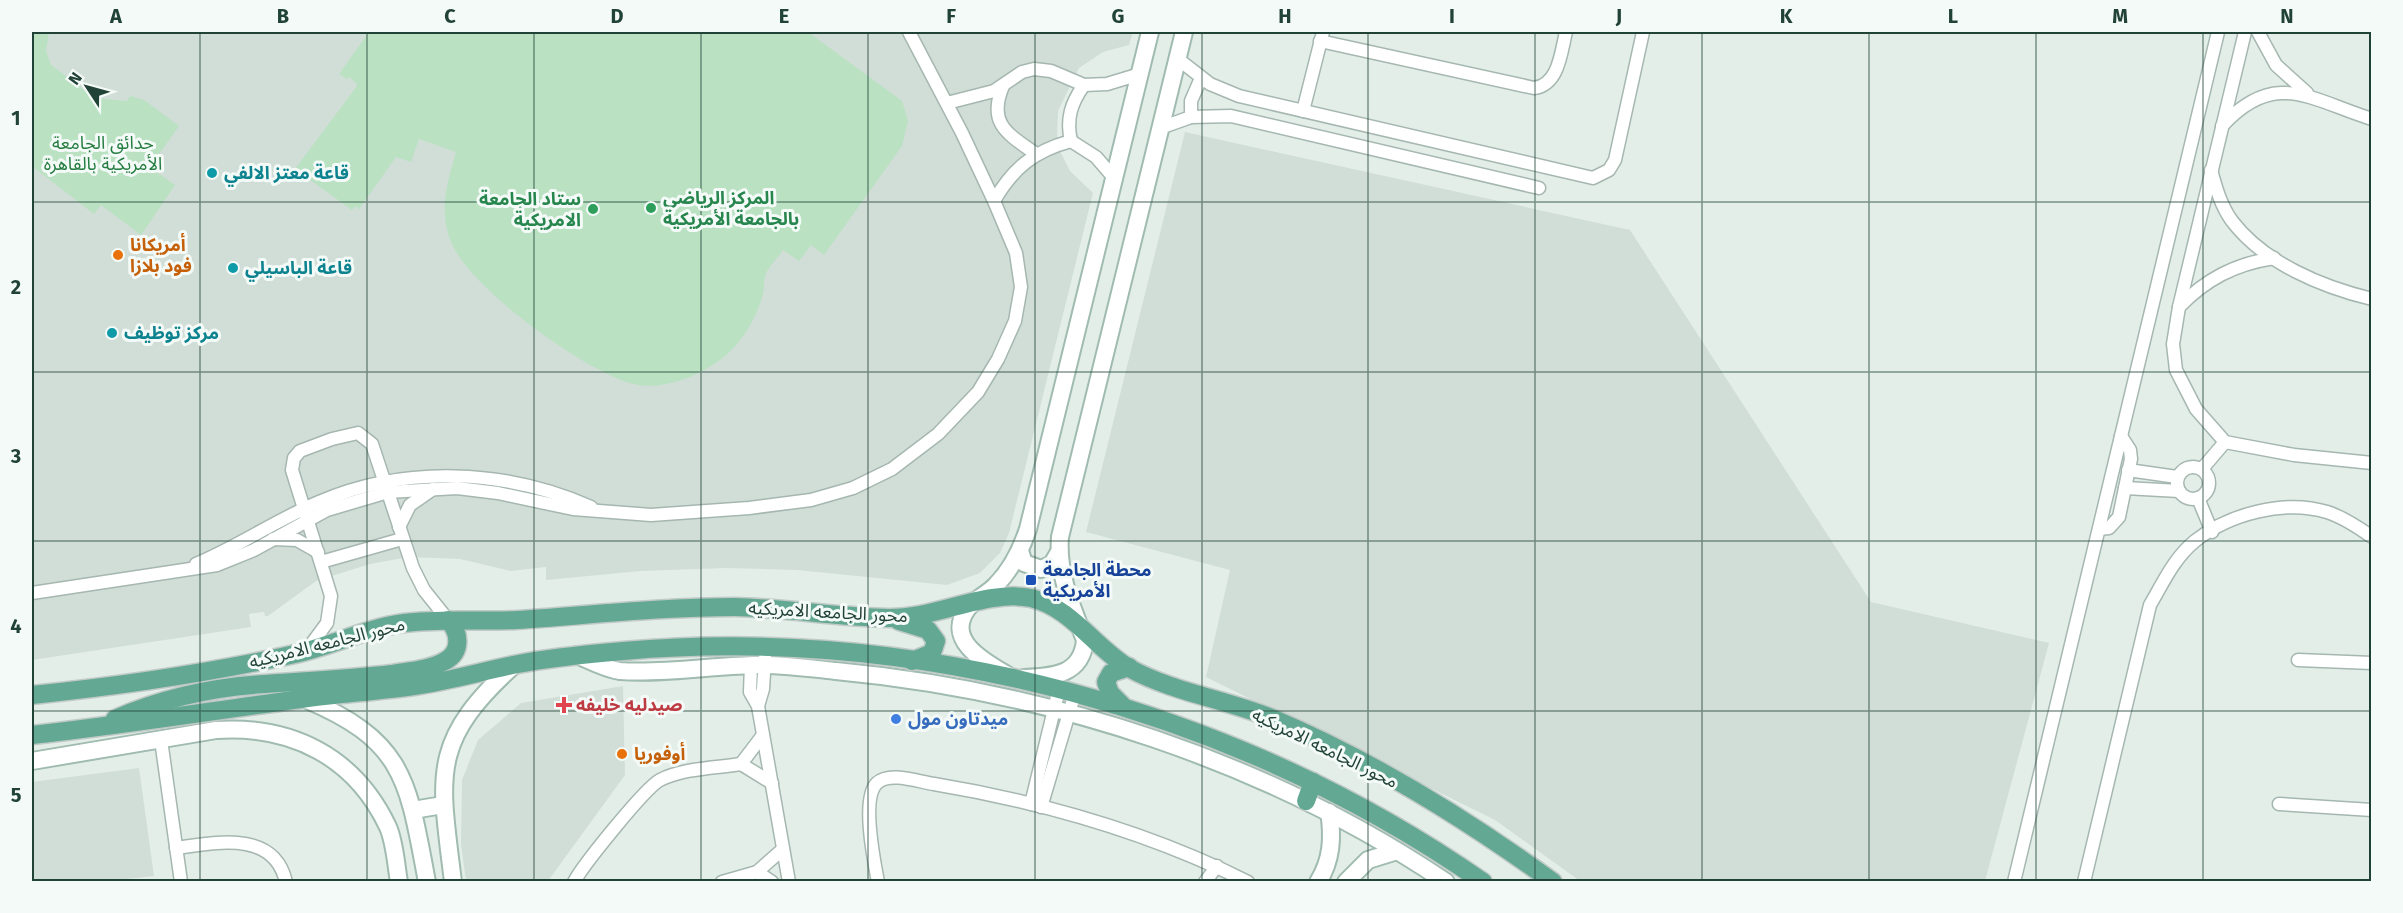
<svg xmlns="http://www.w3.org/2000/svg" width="2403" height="913" font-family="'Fira Sans','Noto Sans Arabic',sans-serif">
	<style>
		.built { fill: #d1ded7 }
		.green { fill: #bae1c2 }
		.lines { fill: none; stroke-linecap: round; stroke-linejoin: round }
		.street-casing { stroke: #a5b7b0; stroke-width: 15 }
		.secondary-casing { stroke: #a0bbb0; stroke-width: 20 }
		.primary-casing { stroke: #c1cac7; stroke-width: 21 }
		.street { stroke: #fff; stroke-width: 12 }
		.secondary { stroke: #fff; stroke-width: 16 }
		.primary { stroke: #63a892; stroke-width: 18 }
		.grid { fill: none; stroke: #214237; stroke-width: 1.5; stroke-opacity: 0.55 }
		.culture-dot { fill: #0f9aa8; stroke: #f4faf7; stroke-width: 2 }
		.leisure-dot { fill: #2e9e5b; stroke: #f4faf7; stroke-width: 2 }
		.food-dot { fill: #e8710a; stroke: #f4faf7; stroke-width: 2 }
		.transit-dot { fill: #1a4fb4; stroke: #f4faf7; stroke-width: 2 }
		.health-dot { fill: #e0444e; stroke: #f4faf7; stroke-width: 2 }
		.shop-dot { fill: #3f7fe0; stroke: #f4faf7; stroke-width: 2 }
		.labels { text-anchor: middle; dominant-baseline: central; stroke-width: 6; stroke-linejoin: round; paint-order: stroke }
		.park-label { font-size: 18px; fill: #267d42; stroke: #f4faf7 }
		.culture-label { font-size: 18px; font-weight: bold; fill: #0d838f; stroke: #f4faf7; text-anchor: start }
		.leisure-label { font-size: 18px; font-weight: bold; fill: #27864d; stroke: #f4faf7; text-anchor: start }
		.food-label { font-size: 18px; font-weight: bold; fill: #c56008; stroke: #f4faf7; text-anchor: start }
		.transit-label { font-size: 18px; font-weight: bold; fill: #164399; stroke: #f4faf7; text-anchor: start }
		.street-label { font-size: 18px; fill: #214237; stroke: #f4faf7 }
		.health-label { font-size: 18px; font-weight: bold; fill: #be3a42; stroke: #f4faf7; text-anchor: start }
		.shop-label { font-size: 18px; font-weight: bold; fill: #366cbe; stroke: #f4faf7; text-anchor: start }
		.neatline { fill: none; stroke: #214237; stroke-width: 2 }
		.grid-label { font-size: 20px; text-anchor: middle; font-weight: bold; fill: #214237 }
	</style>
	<rect width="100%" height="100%" fill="#e3eee9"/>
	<g class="built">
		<path d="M32,32H1133L1129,45L1103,52L1079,68L1058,111L1057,138L1051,140L1054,150L1059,149L1070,171L1093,193L1009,533L1000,553L980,573L947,585L797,570L726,568L641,571L546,580V567L511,571L460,559L409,557L370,564L316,581L268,616H265L264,612L249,614L251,627L32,660Z"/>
		<path d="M1185,132L1630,230L1871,602L2049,643L1985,881H1580L1495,820L1206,677L1230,570L1086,532Z"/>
		<path d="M623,686L625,775L548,881H466L461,844L462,780L478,740L521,703Z"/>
		<path d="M139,768L154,876L98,882L32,881V782Z"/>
	</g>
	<g class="green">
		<path d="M32,32H49L46,51L51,65L95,98L127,101L130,96L144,100L179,126L157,157L160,160L153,170L175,185L141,235L101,205L94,214L32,166Z"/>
		<path d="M369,32H808L902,101L908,121L902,146L824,255L811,245L799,261L783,250C778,258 767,268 765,276C764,282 764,288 763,294C755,323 737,351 711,366C689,380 658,390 633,384C586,372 471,289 452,244C438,212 447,183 456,152L419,139L411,162L396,157L359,209L355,206L352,210L295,169L357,86L356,83L349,77L347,79L339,74Z"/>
	</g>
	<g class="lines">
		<g class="street-casing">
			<g id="street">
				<path d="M2245,32L2179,307L2173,344L2176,370L2196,409L2225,442L2294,455L2372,463"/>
				<path d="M2258,32L2276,65L2307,93"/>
				<path d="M1320,41L1534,88C1559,85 1561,52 1566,32"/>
				<path d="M1178,59L1210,84L1239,96L1593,178L1609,170L1615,160L1643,32"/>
				<path d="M1003,86C987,124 1008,134 1036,154"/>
				<path d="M947,103L994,91L1022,72L1034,69L1051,71L1084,85L1107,84L1140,74"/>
				<path d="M1303,111L1323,32"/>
				<path d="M1191,117V101L1201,78"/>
				<path d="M2222,126C2275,68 2311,100 2372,119"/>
				<path d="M1160,128L1191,117L1231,116L1539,188"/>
				<path d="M1071,141C1066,119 1071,103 1084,85"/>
				<path d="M2211,170C2216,188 2221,206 2232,221C2264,263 2322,287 2372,299"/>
				<path d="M994,201C1013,168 1034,151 1071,141L1096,157L1115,179"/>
				<path d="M2179,307C2206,279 2235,264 2274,258"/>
				<circle cx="2193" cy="483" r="16"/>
				<path d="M2202,469L2225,442"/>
				<path d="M2128,470L2177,477"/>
				<path d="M2125,488L2179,491"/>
				<path d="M2198,498L2212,532"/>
				<path d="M399,527L410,505L433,489"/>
				<path d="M2099,529L2109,528L2119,517L2131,459L2130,450L2121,436"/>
				<path d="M273,539L297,540L318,552"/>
				<path d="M321,562L402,539"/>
				<path d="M196,564C239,546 276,520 319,502C405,465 506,469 591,507"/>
				<path d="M32,593L217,565L254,550L327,510L388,492L457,488L498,493L573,509L651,515L749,508L811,500L853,488L892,469L938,434L978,392L998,359L1015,321L1021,287L1016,253L994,201L962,133L909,32"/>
				<path d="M307,650L327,623L331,596L292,470L294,458L300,451L332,439L358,433L372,444L413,568L424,590L448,620"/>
				<path d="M2298,660L2372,663"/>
				<path d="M751,665L750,692L758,706L789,882"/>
				<path d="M758,706L763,689L765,657"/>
				<path d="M161,740L181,882"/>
				<path d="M741,764L763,735"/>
				<path d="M1031,804L1059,689"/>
				<path d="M2279,804L2372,810"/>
				<path d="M1041,807L1075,693"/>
				<path d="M176,848C214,843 274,829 286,882"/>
				<path d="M757,872L772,882"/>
				<path d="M574,882C583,865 645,788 660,780C683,768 716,768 741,764L772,783"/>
				<path d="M722,882L757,872L783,849"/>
				<path d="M878,882C874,861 861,798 877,783C890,771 919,782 934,784C1042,802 1150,833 1248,882"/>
				<path d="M1205,882L1217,866"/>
				<path d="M2014,882L2218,32"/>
				<path d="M2084,882L2150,605C2163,583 2174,558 2195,541C2229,514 2285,499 2327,512C2343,517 2358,527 2372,537"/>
			</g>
		</g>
		<g class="secondary-casing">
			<g id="secondary">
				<path d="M1020,551L1024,563L1041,569L1052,564L1059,552"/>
				<path d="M577,655C591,661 605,669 620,671C664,674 710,666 753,665C781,664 809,668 836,671C1050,691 1266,761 1446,882"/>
				<path d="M1009,676C987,663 943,641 968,608C975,599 988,594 996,585C1012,569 1021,550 1028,529L1150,32"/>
				<path d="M1024,678C1053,677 1082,675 1085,640C1072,607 1057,573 1060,537L1184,32"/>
				<path d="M305,699C406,741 408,782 427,882"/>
				<path d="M32,761L216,730C292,725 355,757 388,827C395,843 396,865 399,882"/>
				<path d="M413,810L443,805"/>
				<path d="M453,882C440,775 429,742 514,665"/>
				<path d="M1318,882C1332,860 1333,837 1329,812"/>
				<path d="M1346,882L1368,860L1397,851"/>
			</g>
		</g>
		<g class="primary-casing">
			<g id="primary">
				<path d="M899,621L928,630L936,641L932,653L912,661"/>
				<path d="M32,695C120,686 209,673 295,654C332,646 366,628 404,623C442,618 479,622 517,620C590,615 662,607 735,607C786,608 837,617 888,618C936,619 986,589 1031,598C1072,608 1094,647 1129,668C1172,692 1228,700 1274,719C1373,761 1466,819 1553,882"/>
				<path d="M1122,705L1110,693L1106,682L1111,673L1129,667"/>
				<path d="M115,719C163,698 213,687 265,684C307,681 350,679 392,674C409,671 429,670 445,661C462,652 460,632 448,620"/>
				<path d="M32,735C122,725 211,711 301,699C339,694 377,691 414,686C449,681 483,671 518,664C552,657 588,654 623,651C921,625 1237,711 1483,882"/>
				<path d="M1306,801L1313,782"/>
			</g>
		</g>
		<use href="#street" class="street"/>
		<use href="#secondary" class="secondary"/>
		<use href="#primary" class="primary"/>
	</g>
	<path class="grid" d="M200,32V882M367,32V882M534,32V882M701,32V882M868,32V882M1035,32V882M1202,32V882M1368,32V882M1535,32V882M1702,32V882M1869,32V882M2036,32V882M2203,32V882M32,202H2372M32,372H2372M32,541H2372M32,711H2372"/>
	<g class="culture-dot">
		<circle cx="212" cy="173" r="6"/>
		<circle cx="233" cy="268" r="6"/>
		<circle cx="112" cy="333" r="6"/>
	</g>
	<g class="leisure-dot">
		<circle cx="651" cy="208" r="6"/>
		<circle cx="593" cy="209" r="6"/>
	</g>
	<g class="food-dot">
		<circle cx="118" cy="255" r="6"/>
		<circle cx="622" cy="754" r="6"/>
	</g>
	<rect class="transit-dot" x="1025" y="574" width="12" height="12" rx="3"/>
	<path class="health-dot" d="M561 696h6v6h6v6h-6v6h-6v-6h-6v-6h6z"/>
	<circle class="shop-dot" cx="896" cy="719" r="6"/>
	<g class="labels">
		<g class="park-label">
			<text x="103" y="143">حدائق الجامعة<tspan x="103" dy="21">الأمريكية بالقاهرة</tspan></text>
		</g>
		<g class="culture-label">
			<text x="224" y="173">قاعة معتز الالفي</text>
			<text x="245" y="268">قاعة الباسيلي</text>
			<text x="124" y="333">مركز توظيف</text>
		</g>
		<g class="leisure-label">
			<text x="663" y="198">المركز الرياضي<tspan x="663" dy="21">بالجامعة الأمريكية</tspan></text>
			<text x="581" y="199" text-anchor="end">ستاد الجامعة<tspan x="581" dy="21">الامريكية</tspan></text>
		</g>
		<g class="food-label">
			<text x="130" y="245">أمريكانا<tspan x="130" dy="21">فود بلازا</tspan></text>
			<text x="634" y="754">أوفوريا</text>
		</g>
		<g class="transit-label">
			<text x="1043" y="570">محطة الجامعة<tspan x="1043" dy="21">الأمريكية</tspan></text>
		</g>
		<g class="street-label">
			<text transform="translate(828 612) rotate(3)">محور الجامعه الامريكيه</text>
			<text transform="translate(327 643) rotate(-14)">محور الجامعه الامريكيه</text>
			<text transform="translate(1325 748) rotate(26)">محور الجامعه الامريكيه</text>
		</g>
		<g class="health-label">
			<text x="576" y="705">صيدليه خليفه</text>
		</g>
		<g class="shop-label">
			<text x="908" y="719">ميدتاون مول</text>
		</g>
	</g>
	<rect width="2403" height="913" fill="none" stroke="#f4faf7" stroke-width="66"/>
	<g transform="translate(87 87) rotate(306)" stroke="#f4faf7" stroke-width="4.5" paint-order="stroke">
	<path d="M0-4.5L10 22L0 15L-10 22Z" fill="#214237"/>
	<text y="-9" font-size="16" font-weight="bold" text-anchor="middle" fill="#214237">N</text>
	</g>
	<rect x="33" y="33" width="2337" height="847" class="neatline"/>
	<g class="grid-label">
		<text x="116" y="23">A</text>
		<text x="283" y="23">B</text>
		<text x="450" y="23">C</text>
		<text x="617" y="23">D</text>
		<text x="784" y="23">E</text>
		<text x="951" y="23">F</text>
		<text x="1118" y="23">G</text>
		<text x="1285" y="23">H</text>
		<text x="1452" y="23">I</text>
		<text x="1619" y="23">J</text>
		<text x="1786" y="23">K</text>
		<text x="1953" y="23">L</text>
		<text x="2120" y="23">M</text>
		<text x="2287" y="23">N</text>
		<text x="16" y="125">1</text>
		<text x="16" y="294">2</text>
		<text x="16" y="463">3</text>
		<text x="16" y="633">4</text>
		<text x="16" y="802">5</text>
	</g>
</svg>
